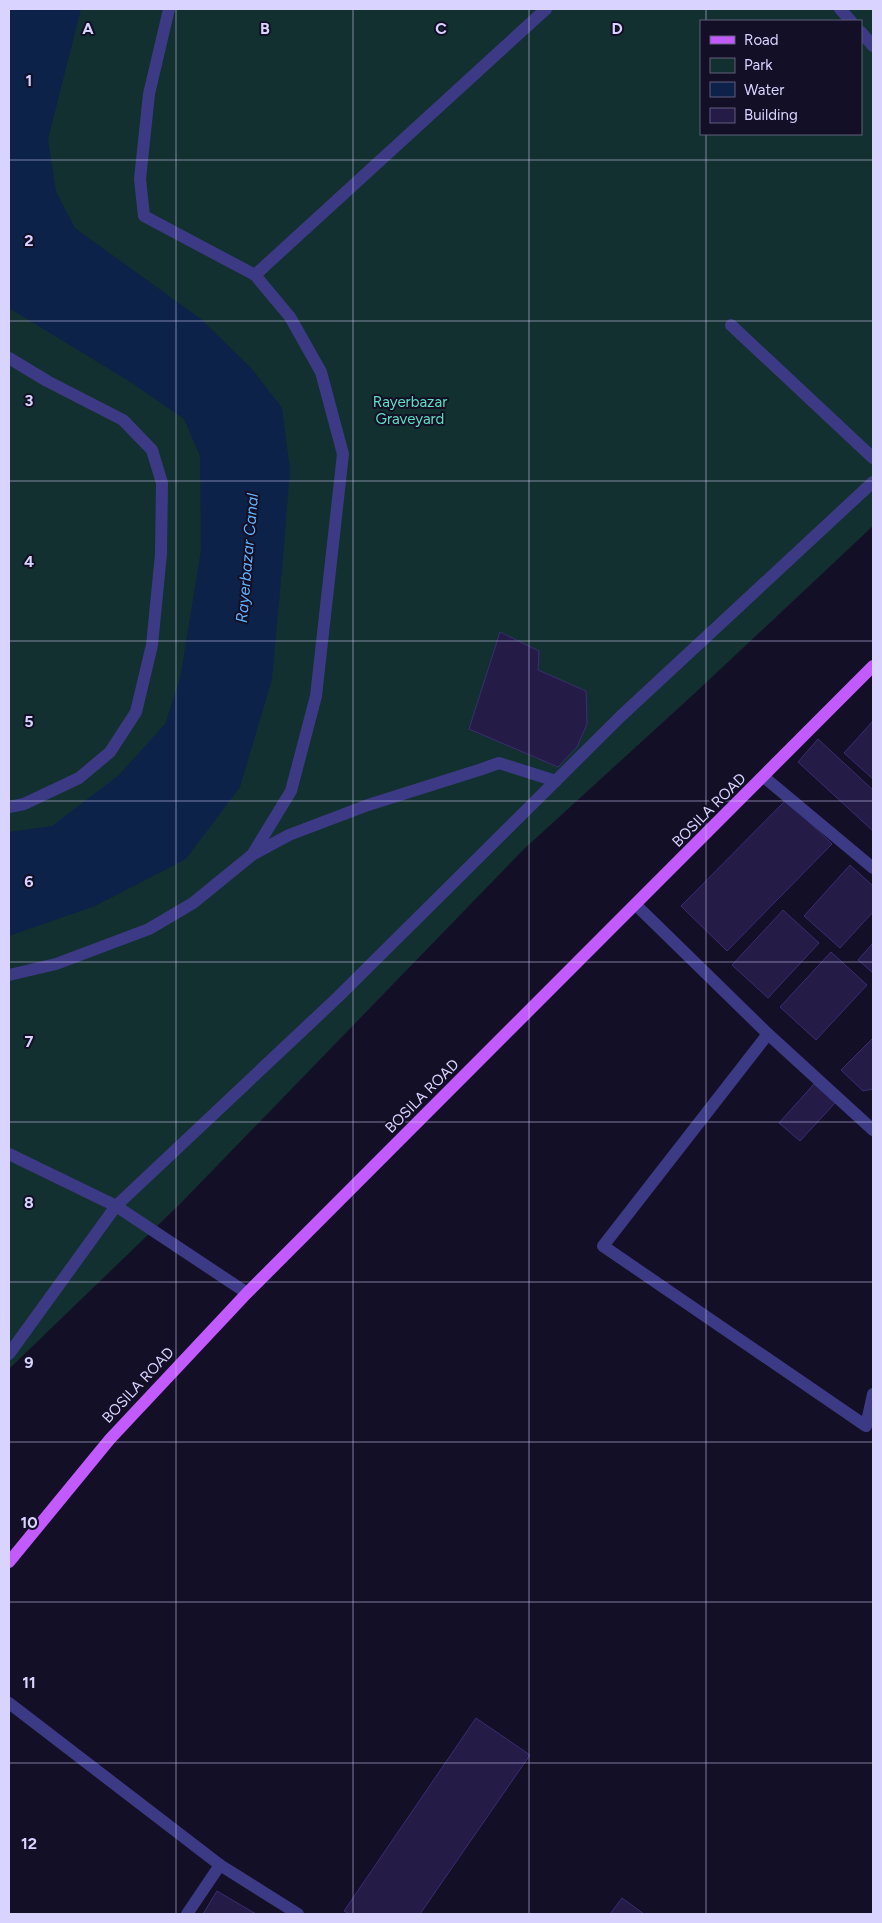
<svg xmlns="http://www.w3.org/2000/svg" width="882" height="1923" font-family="Figtree,sans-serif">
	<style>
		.green { fill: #12302f; fill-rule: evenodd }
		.water { fill: #0c2248 }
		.building { fill: #241b47; stroke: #3b2d73 }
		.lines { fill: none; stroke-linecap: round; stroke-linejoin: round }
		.minor { stroke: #3d3a85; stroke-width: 12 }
		.major { stroke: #c25bff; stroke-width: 12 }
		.grid { fill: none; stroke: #d9d4ff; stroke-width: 1; stroke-opacity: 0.55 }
		.labels { text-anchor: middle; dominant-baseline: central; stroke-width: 4; stroke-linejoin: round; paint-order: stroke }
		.park-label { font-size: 15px; fill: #5fe0c0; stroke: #130f26 }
		.street-label { font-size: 15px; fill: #d9d4ff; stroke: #130f26 }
		.water-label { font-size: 16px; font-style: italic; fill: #62b6ff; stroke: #130f26 }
		.grid-label { font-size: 16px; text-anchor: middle; font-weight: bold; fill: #d9d4ff; stroke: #130f26; stroke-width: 4; stroke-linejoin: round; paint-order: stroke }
	</style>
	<rect width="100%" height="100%" fill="#130f26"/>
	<path class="green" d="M9,9H873V526L695,693L523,850L182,1202L9,1369ZM701,21H861V134H701Z"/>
	<path class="water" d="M9,9H81L48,139L56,192L75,228L202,320L251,368L282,408L290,470L283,557L272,679L240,787L186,859L95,906L9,936V832L52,826L119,775L165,724L180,679L201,550L200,456L184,419L132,383L9,308Z"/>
	<g class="building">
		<path d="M500,632L539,651L538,670L586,691L587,724L577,747L558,767L469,729Z"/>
		<path d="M873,721V779L844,753Z"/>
		<path d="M818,739L873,790V831L798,762Z"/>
		<path d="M786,800L832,844L727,951L681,906Z"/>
		<path d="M850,865L873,886V912L840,948L804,916Z"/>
		<path d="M783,910L819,943L768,998L732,965Z"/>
		<path d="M873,943V973L858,960Z"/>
		<path d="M831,952L867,985L816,1040L780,1007Z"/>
		<path d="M873,1038V1089L863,1091L841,1070Z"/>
		<path d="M814,1084L835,1103L800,1141L779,1123Z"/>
		<path d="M476,1718L530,1755L420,1914H350L344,1911Z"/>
		<path d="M217,1891L256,1914H203Z"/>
		<path d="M622,1898L644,1914H610Z"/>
	</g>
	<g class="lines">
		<g class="minor">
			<path d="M840,9L851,21"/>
			<path d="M861,32L873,46"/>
			<path d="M255,275L546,9"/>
			<path d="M731,325L873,458"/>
			<path d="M9,358L47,381L123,420L152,450L162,483L161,554L152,645L136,712L110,752L79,778L24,804L9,807"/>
			<path d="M764,777L873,868"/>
			<path d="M252,855L289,835L368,805L479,770L499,763L556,781"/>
			<path d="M636,905L768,1034L873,1130"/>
			<path d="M9,975L56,964L149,929L193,903L252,855L291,791L316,696L343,454L321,372L290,317L255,275L144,216L140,179L149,94L169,9"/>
			<path d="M768,1034L603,1246L866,1426L873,1394"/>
			<path d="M9,1154L116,1206L338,997L621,716L873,482"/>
			<path d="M9,1354L116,1206L247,1293"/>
			<path d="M9,1703L220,1865L298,1914"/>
			<path d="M187,1914L220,1865"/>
		</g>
		<path class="major" d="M9,1562L110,1439L247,1293L873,666"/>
	</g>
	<path class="grid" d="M176,9V1914M353,9V1914M529,9V1914M706,9V21M706,134V1914M9,160H873M9,321H873M9,481H873M9,641H873M9,801H873M9,962H873M9,1122H873M9,1282H873M9,1442H873M9,1602H873M9,1763H873"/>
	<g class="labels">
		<g class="park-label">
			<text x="410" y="402">Rayerbazar<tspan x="410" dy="17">Graveyard</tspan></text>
		</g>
		<g class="street-label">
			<text transform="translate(709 810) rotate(-45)">BOSILA ROAD</text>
			<text transform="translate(422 1096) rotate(-45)">BOSILA ROAD</text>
			<text transform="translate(138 1385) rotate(-47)">BOSILA ROAD</text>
		</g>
		<g class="water-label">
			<text transform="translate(247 558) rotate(-85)">Rayerbazar Canal</text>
		</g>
	</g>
	<g class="grid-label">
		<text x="88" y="34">A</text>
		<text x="265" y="34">B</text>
		<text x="441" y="34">C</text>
		<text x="617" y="34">D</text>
		<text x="29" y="86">1</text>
		<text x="29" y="246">2</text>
		<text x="29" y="406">3</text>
		<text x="29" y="567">4</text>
		<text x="29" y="727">5</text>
		<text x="29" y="887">6</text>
		<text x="29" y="1047">7</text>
		<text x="29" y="1208">8</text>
		<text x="29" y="1368">9</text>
		<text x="29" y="1528">10</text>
		<text x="29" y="1688">11</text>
		<text x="29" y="1849">12</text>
	</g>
	<rect width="882" height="1923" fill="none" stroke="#d9d4ff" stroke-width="20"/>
	<rect x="700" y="20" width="162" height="115" fill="#130f26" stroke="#625e7d"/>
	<rect x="710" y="36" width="25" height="8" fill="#c25bff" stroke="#625e7d"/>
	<text x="744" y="45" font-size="15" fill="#d9d4ff">Road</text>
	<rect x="710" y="58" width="25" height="15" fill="#12302f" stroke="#625e7d"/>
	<text x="744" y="70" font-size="15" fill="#d9d4ff">Park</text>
	<rect x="710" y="82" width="25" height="15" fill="#0c2248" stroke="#625e7d"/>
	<text x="744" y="95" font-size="15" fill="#d9d4ff">Water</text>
	<rect x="710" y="108" width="25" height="15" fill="#241b47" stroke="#625e7d"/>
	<text x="744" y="120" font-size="15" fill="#d9d4ff">Building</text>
</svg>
